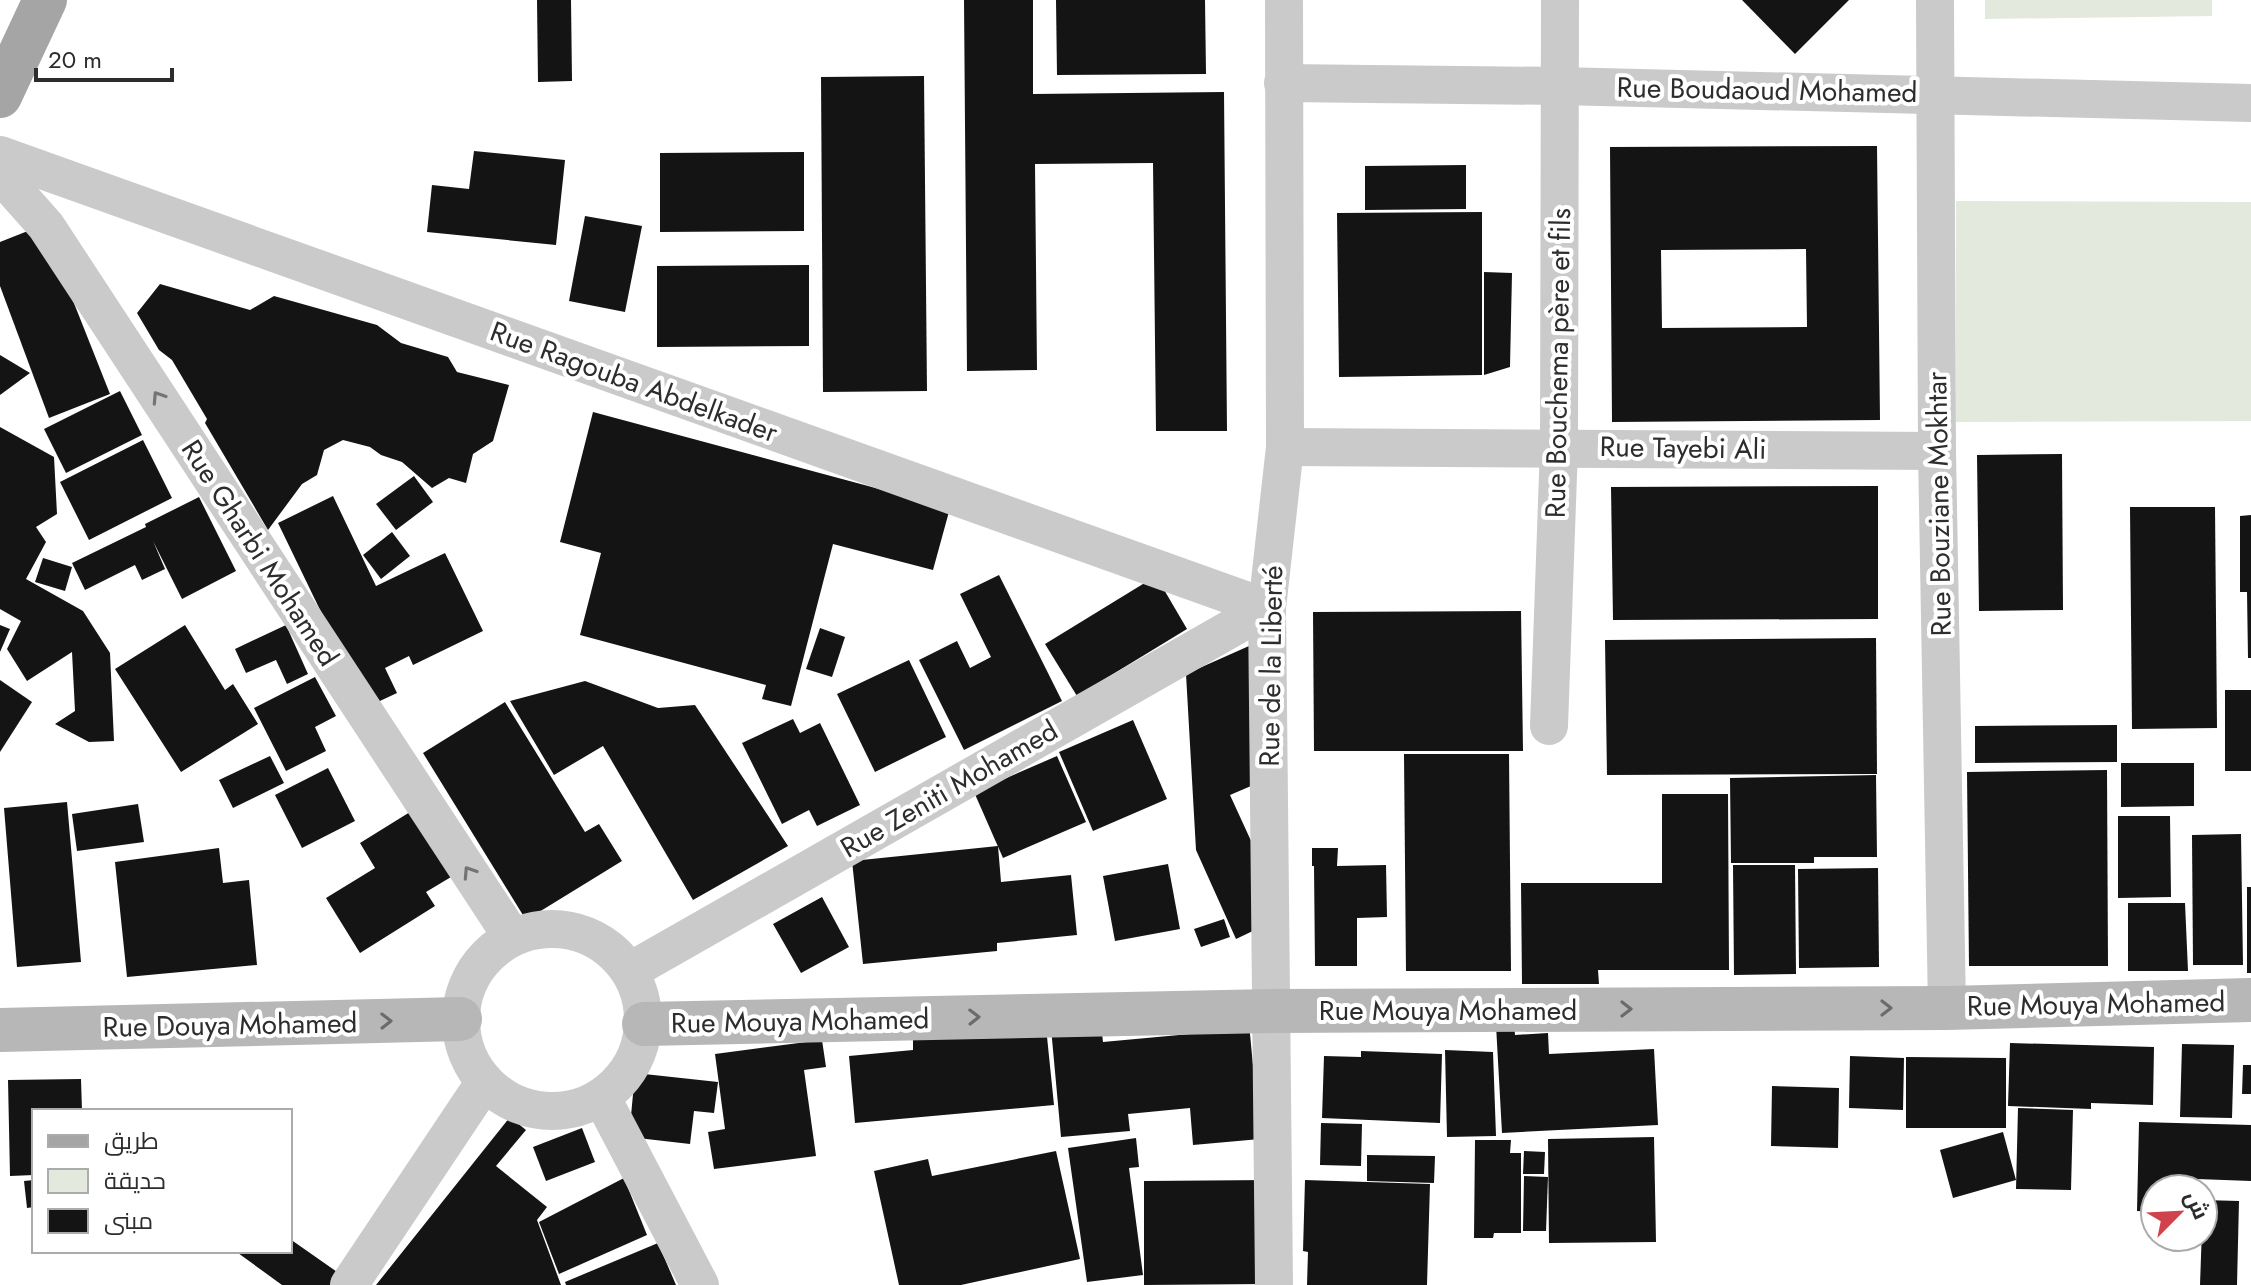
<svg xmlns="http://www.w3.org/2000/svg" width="2251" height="1285" font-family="Jost,Cairo,sans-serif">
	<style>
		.green { fill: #e3e9dc }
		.building { fill: #141414; fill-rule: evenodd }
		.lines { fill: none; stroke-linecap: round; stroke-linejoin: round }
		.street { stroke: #cacaca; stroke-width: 38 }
		.secondary { stroke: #b7b7b7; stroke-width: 44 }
		.primary { stroke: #a5a5a5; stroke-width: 44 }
		.oneway { stroke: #747474 }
		.oneway2 { stroke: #6b6b6b }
		.labels { text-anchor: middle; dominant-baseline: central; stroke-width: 8; stroke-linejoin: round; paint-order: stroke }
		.street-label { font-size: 28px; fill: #2d2d2d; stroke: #fff }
	</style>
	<rect width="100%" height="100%" fill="#fff"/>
	<g class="green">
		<path d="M1985,0H2212V16L1985,19Z"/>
		<path d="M1956,201L2251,202V421L1956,422Z"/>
	</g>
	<g class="building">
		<path d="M537,0H571L572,81L538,82Z"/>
		<path d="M964,0H1033V94L1224,92L1227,431H1156L1153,163L1035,164L1037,370L967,371Z"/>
		<path d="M1056,0H1205L1206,74L1057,75Z"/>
		<path d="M1742,0H1849L1795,54Z"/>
		<path d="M924,76L927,391L823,392L821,77Z"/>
		<path d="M1877,146L1880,420L1612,422L1610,147ZM1806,249L1807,327L1662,328L1661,250Z"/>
		<path d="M474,151L565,160L556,245L427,232L432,185L469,189Z"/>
		<path d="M804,152V231L660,232V153Z"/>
		<path d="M1466,165V209L1365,210V166Z"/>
		<path d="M1482,212V375L1339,377L1337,213Z"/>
		<path d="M585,216L642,226L625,312L569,301Z"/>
		<path d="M43,225L110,394L49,418L0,286V242Z"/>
		<path d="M809,265V346L657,347V266Z"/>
		<path d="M1484,272L1512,273L1510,367L1484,375Z"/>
		<path d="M160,284L250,310L274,296L377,325L401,343L448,357L457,372L509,385L493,441L473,454L466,483L449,478L432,488L402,462L381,455L370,447L343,440L324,450L317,475L302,484L268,530L205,423L207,419L172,360L159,350L137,313Z"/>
		<path d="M0,355L30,373L0,395Z"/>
		<path d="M120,391L142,435L66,473L44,429Z"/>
		<path d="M593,412L950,508L933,570L833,544L791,706L762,699L766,685L580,635L601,553L560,542Z"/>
		<path d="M0,427L54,457L57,514L36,527L46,542L26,579L83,611L110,653L114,741L89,742L55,724L75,711L72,652L27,681L7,649L21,621L0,609Z"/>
		<path d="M143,440L172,498L89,540L60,482Z"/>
		<path d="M2062,454L2063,610L1979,611L1977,455Z"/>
		<path d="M414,476L433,502L396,530L376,504Z"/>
		<path d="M1878,486V619L1613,620L1611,487Z"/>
		<path d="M333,496L376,586L445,553L483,631L413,665L409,656L385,668L397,693L367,707L278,523Z"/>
		<path d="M199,497L236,571L182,599L153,541L165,569L142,580L135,565L85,590L72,563L146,527L145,524Z"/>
		<path d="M2130,507H2215L2217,728L2132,729Z"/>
		<path d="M2251,515V658H2248L2247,592H2240V516Z"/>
		<path d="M392,532L410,556L381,579L363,555Z"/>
		<path d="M43,558L72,567L65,591L35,582Z"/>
		<path d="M999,575L1062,701L964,750L919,660L957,641L970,668L991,657L960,594Z"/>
		<path d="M1156,576L1187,629L1077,696L1045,644Z"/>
		<path d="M1521,611L1523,751H1314L1313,612Z"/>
		<path d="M0,625L10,629L0,652Z"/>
		<path d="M185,625L225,690L233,684L258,724L181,772L115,669Z"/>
		<path d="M286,625L308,674L287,684L276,660L246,673L235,649Z"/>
		<path d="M820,628L845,637L832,677L806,669Z"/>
		<path d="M1876,638L1877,774L1607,775L1605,640Z"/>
		<path d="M1249,646L1265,780L1230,795L1252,843L1257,929L1236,939L1196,850L1186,674Z"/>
		<path d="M909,660L946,737L875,772L837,694Z"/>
		<path d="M315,677L336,716L315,727L326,751L286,771L254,708Z"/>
		<path d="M0,680L32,702L0,752Z"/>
		<path d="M585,681L658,708L695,705L788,846L693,900L603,746L554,775L510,701Z"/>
		<rect x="2225" y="690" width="26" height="81"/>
		<path d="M505,702L585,832L599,824L622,861L526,920L423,753Z"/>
		<path d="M793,719L800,733L820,723L860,805L817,826L809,810L782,824L742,743Z"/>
		<path d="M1133,720L1167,799L1093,831L1059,752Z"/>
		<path d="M2117,725V762L1975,763V726Z"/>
		<path d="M1404,754H1509L1511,971H1406Z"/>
		<path d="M270,756L284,783L233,808L219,780Z"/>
		<path d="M1057,756L1086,822L1003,858L974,792Z"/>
		<path d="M2121,763H2194V806L2121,807Z"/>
		<path d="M328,768L355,821L302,848L275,795Z"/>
		<path d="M2107,770L2108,966H1969L1967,772Z"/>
		<path d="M1876,775L1877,857H1814V863H1731L1730,778Z"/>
		<path d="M1662,794H1728L1729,970H1598L1599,984H1522L1521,883H1662Z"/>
		<path d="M67,802L81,962L17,967L4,808Z"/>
		<path d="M138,804L144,842L77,851L72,814Z"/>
		<path d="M410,812L451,877L426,892L435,906L360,953L326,898L375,868L360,843Z"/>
		<path d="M2118,816H2170L2171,897L2118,898Z"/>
		<path d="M2241,834L2243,965H2193L2192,835Z"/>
		<path d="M998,846L1001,882L1071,875L1077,935L997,943V951L863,964L852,861Z"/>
		<path d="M219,848L223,883L249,880L257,965L127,977L115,862Z"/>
		<path d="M1312,848H1338L1337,866L1386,865L1387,917L1357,918V966H1315L1314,866H1312Z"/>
		<path d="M1168,864L1180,929L1115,941L1103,876Z"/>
		<path d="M1733,865H1795L1796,974L1734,975Z"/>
		<path d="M1878,868L1879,967L1799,968L1798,869Z"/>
		<rect x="2247" y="887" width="4" height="86"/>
		<path d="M822,897L849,947L801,973L773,924Z"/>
		<path d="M2128,903H2185L2188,971H2128Z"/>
		<path d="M1224,919L1230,937L1201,947L1194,929Z"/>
		<path d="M1248,1013L1260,1139L1193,1145L1190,1108L1128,1114L1130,1131L1061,1137L1051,1028L1101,1024L1103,1042L1190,1034Z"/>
		<path d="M1514,1024L1515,1035L1548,1033L1549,1054L1654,1049L1658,1125L1502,1133L1496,1025Z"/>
		<path d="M1046,1027L1054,1105L855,1123L849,1056L913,1050V1039Z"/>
		<path d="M822,1040L826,1067L804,1070L816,1156L714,1169L708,1132L725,1129L715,1054Z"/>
		<path d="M2010,1043L2154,1047L2153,1105L2091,1103V1109L2008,1106Z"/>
		<path d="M2182,1044L2234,1045L2232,1118L2180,1117Z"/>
		<path d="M1445,1050L1493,1052L1496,1136L1447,1137Z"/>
		<path d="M1361,1051L1442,1054L1440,1123L1322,1118L1324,1056L1361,1057Z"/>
		<path d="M1850,1056L1904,1058L1903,1110L1849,1108Z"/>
		<path d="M1906,1057L2006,1058V1128H1906Z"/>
		<path d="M2243,1065H2251V1094H2242Z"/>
		<path d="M635,1073L718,1082L714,1113L694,1111L690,1144L629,1137Z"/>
		<path d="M81,1079L82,1111H34V1175L10,1176L8,1080Z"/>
		<path d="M1772,1086L1839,1088L1838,1148L1771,1146Z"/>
		<path d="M2018,1108L2073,1110L2071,1190L2016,1189Z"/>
		<path d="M510,1117L526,1130L496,1166L547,1207L537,1220L561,1285H376Z"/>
		<path d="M2139,1122L2251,1125V1181L2197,1179L2196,1189H2155V1212L2137,1211Z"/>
		<path d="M1321,1123L1362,1124L1361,1166L1320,1165Z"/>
		<path d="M582,1128L595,1162L546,1181L533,1147Z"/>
		<path d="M2003,1132L2016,1180L1953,1198L1940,1150Z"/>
		<path d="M1654,1137L1656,1242L1549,1243L1548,1139Z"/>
		<path d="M1136,1138L1139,1167L1129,1168L1143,1275L1087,1282L1068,1148Z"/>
		<path d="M1475,1140H1511L1510,1153H1521V1233H1494L1493,1238H1474Z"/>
		<path d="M1056,1151L1080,1259L961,1285H899L874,1171L928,1159L932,1176Z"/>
		<path d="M1524,1151L1545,1152L1544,1174H1523Z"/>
		<path d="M1367,1155L1435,1156L1434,1183L1367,1181Z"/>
		<path d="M1524,1176L1548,1177L1546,1231H1523Z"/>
		<path d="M624,1178L647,1235L559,1274L539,1222Z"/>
		<path d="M34,1180V1207L27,1208L24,1181Z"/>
		<path d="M1270,1180L1267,1284L1144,1285V1181Z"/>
		<path d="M1305,1180L1430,1184L1427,1285H1307L1308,1252L1303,1251Z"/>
		<path d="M2203,1200L2239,1201L2237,1285H2200Z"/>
		<path d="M290,1239L340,1274L333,1285H282L238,1253L290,1251Z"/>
		<path d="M658,1243L676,1285H566L565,1282Z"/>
	</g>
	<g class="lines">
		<g class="street">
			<path d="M1935,0L1937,451L1947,1008"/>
			<path d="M1283,83L1560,86L2251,103"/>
			<path d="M0,155L1267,608"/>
			<path d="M0,174L46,226L512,937"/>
			<path d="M1285,447L1937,451"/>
			<path d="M1549,726L1559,447L1560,0"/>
			<circle cx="552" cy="1020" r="91"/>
			<path d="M630,971L1267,608"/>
			<path d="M602,1098L700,1285"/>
			<path d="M349,1285L484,1083"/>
			<path d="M1274,1285L1267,608L1285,447L1284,0"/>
		</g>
		<g class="secondary">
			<path d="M644,1024L1273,1011L1947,1008L2251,1000"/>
			<path d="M0,1030L460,1019"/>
		</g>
		<path class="primary" d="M0,96L45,0"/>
	</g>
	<defs><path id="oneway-chevron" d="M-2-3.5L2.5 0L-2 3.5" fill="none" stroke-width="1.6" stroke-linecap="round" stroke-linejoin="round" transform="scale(2)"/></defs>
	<g class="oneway">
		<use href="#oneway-chevron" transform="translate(158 397) rotate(-123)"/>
		<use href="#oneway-chevron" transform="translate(469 872) rotate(-123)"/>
	</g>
	<g class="oneway2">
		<use href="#oneway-chevron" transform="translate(1886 1008)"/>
		<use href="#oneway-chevron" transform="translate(1626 1009)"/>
		<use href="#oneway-chevron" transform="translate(974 1017) rotate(-1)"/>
		<use href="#oneway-chevron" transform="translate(386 1021) rotate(-1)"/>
	</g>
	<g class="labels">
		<g class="street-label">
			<text transform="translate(1767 90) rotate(1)">Rue Boudaoud Mohamed</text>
			<text transform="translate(1558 363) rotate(-89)">Rue Bouchema père et fils</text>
			<text transform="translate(634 382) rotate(20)">Rue Ragouba Abdelkader</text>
			<text transform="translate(1683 448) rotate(1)">Rue Tayebi Ali</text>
			<text transform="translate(1939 504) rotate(-91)">Rue Bouziane Mokhtar</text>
			<text transform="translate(260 553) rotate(57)">Rue Gharbi Mohamed</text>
			<text transform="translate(1271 666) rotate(-89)">Rue de la Liberté</text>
			<text transform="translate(949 789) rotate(-30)">Rue Zeniti Mohamed</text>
			<text transform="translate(2096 1004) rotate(-1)">Rue Mouya Mohamed</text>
			<text x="1448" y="1010">Rue Mouya Mohamed</text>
			<text transform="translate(800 1021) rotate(-1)">Rue Mouya Mohamed</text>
			<text transform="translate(230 1025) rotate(-1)">Rue Douya Mohamed</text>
		</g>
	</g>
	<rect x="32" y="1109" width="260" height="144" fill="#ffffff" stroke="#ababab" stroke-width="2"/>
	<rect x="48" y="1135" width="40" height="12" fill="#a5a5a5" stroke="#ababab" stroke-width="2"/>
	<text x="104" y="1149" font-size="24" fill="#2d2d2d">طريق</text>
	<rect x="48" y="1169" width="40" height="24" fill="#e3e9dc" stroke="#ababab" stroke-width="2"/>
	<text x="104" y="1189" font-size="24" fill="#2d2d2d">حديقة</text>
	<rect x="48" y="1209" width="40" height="24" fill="#141414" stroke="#ababab" stroke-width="2"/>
	<text x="104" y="1229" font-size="24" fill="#2d2d2d">مبنى</text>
	<g transform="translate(2179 1213) rotate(66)"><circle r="38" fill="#ffffff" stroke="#ababab" stroke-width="2"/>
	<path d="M0-6L14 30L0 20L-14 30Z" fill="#d1434c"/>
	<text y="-12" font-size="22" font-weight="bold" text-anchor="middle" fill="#2d2d2d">ش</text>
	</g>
	<path d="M36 68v12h136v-12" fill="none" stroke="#2d2d2d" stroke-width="4"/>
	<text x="48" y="68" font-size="24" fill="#2d2d2d" stroke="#ffffff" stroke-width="6" paint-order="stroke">20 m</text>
</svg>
